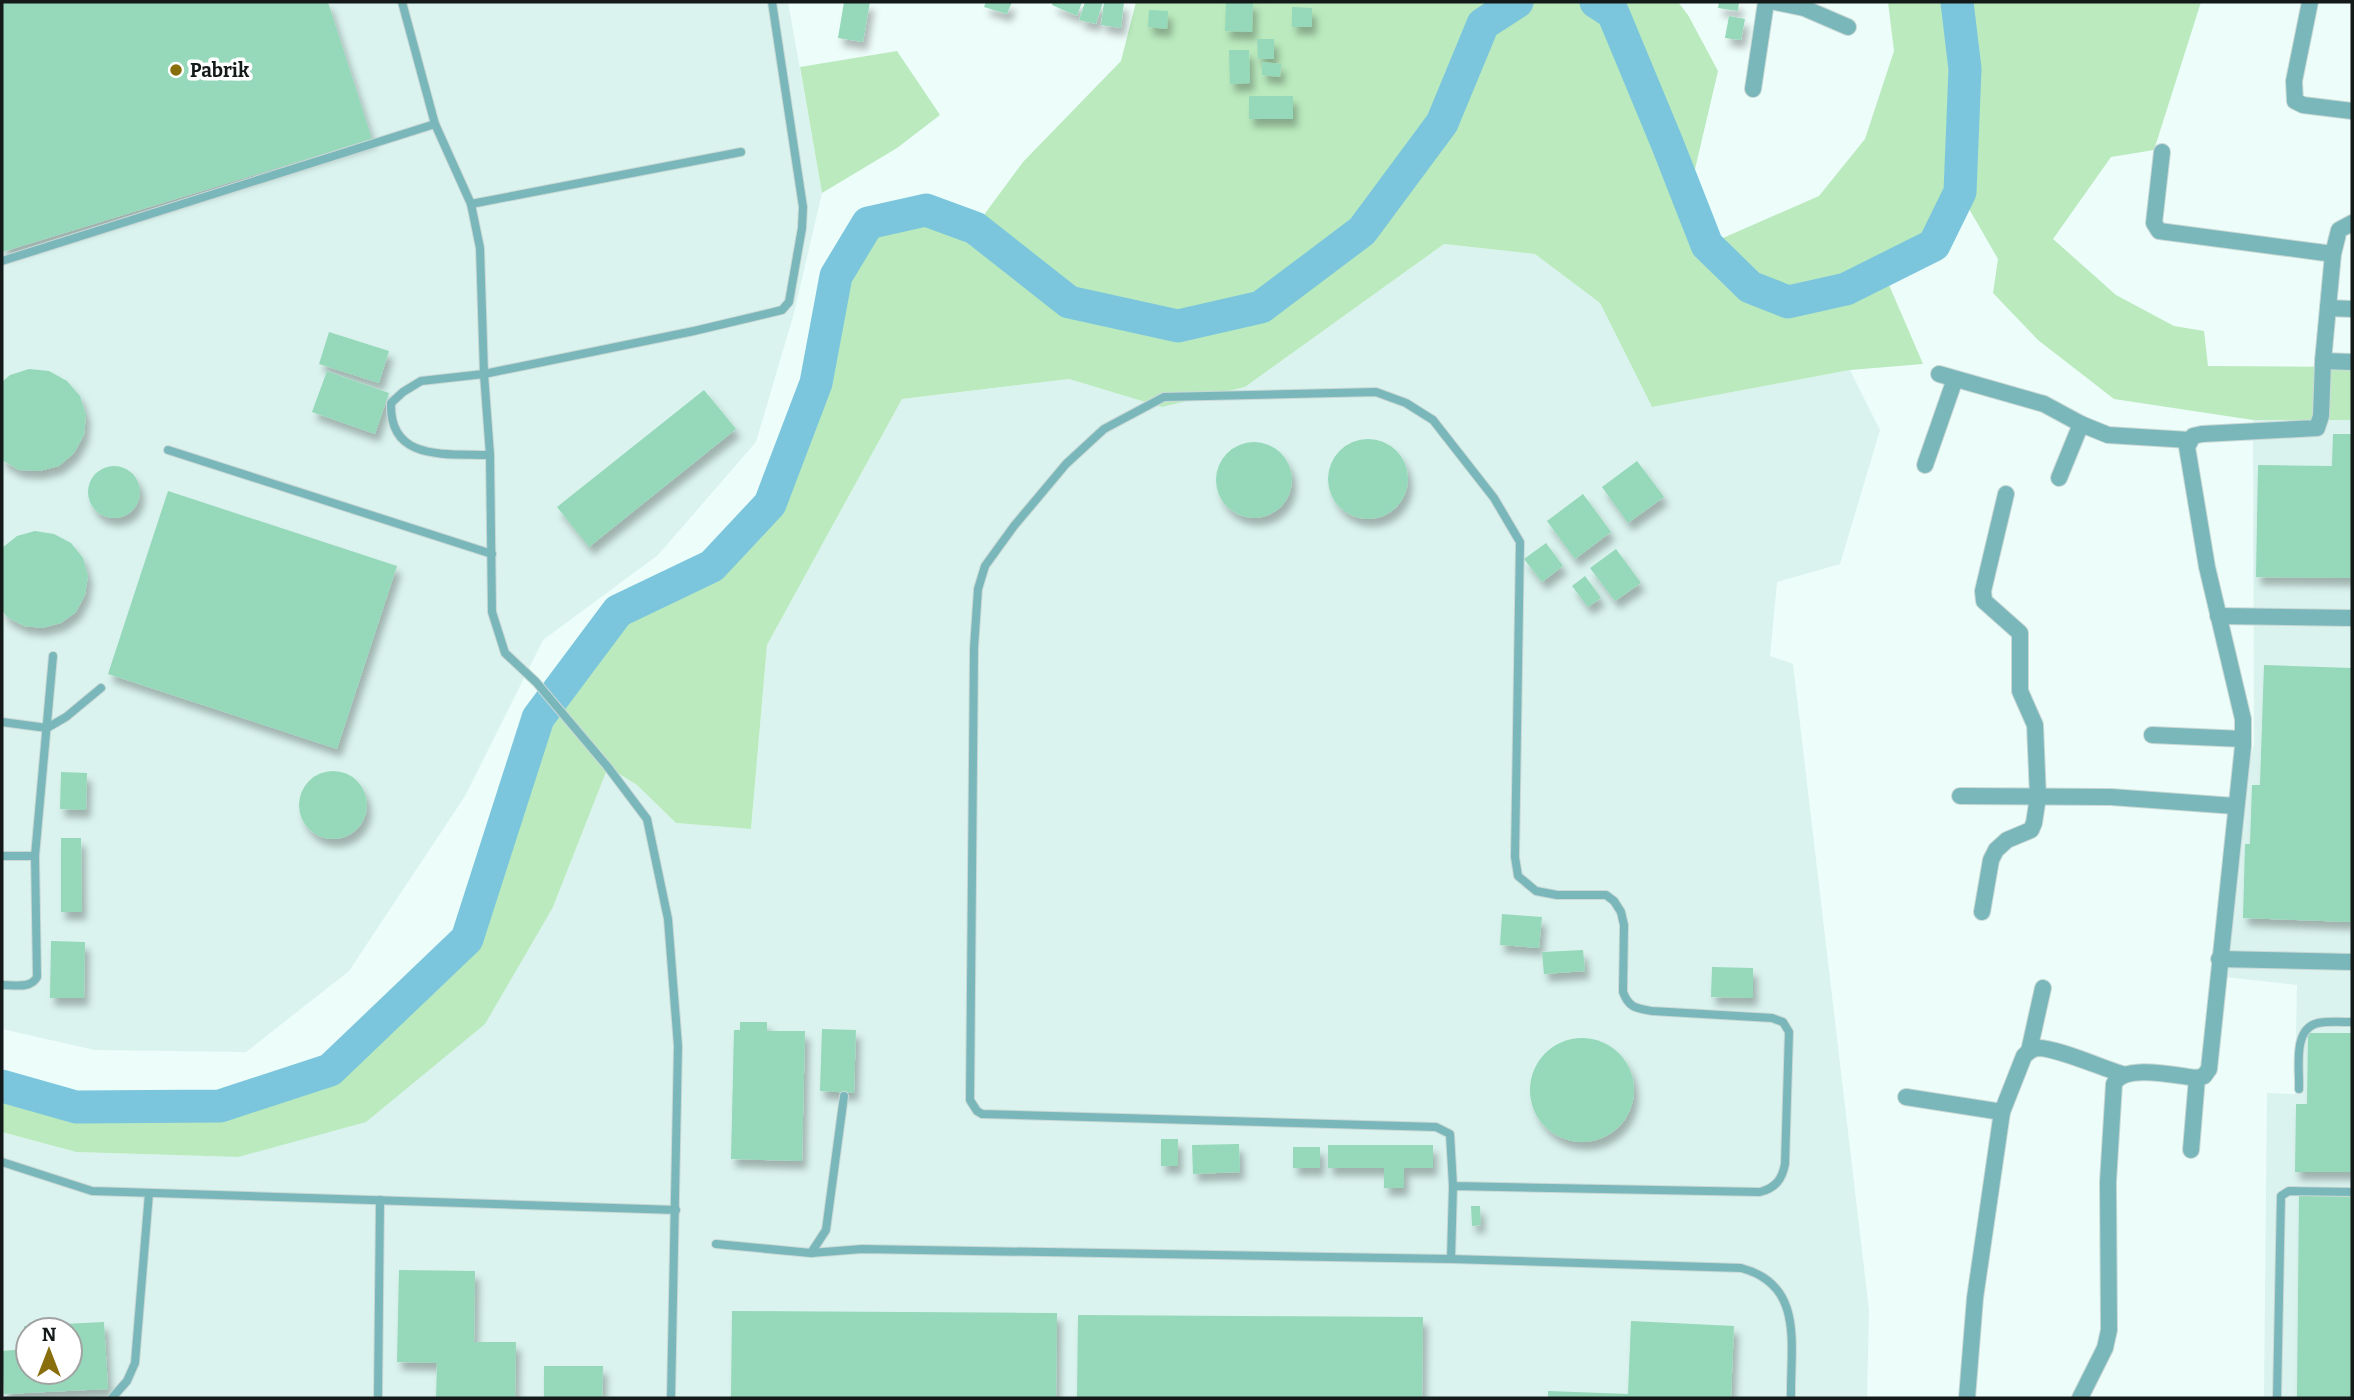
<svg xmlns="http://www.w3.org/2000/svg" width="2354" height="1400" font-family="Bitter,serif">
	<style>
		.built { fill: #daf3ee; fill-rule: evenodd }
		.green { fill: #baeabe }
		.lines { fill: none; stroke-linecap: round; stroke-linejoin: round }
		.river { stroke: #7cc6dd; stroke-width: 33 }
		.building { fill: #95d8ba; fill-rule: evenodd; filter: url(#shadow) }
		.service-casing { stroke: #cad9d6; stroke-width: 10 }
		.minor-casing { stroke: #cad9d6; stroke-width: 18 }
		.service { stroke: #7ab7bb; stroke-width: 8 }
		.minor { stroke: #7ab7bb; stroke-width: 16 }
		.poi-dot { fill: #886e0d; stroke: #fff; stroke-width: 2.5 }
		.labels { text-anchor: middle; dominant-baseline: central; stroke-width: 7; stroke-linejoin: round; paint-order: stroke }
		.poi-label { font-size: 19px; font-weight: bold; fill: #141a19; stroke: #fff; text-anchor: start }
	</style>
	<defs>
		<filter id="shadow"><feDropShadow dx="4.5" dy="8" stdDeviation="3.5" flood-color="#0004"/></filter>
	</defs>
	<rect width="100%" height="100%" fill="#edfdfa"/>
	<g class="built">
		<path d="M2,2H788L822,193L794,313L756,442L658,555L543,640L465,796L349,971L246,1052L95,1050L2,1029Z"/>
		<path d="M1444,244L1535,254L1600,303L1652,407L1850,370L1880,430L1840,564L1777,582L1770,656L1793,664L1869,1310L1867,1398H2V1132L76,1152L238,1157L553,907L608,767L637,785L676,823L751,829L767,645L902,399L1069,379L1162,407L1245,387ZM28,1330H70V1372H28Z"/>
		<path d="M2253,420H2352V1398H2264L2267,1093L2295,1094L2297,985L2226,977L2245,780L2254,744Z"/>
	</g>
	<g class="green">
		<path d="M1136,2H1678L1688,15L1718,71L1688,199L1707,245L1819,196L1865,139L1894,51L1888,2H2201L2154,150L2111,157L2053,239L2116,295L2174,326L2204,331L2208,366L2352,367V420H2253L2114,399L2038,340L1993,293L1998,259L1960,193L1934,245L1883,271L1923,364L1850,370L1652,407L1600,303L1535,254L1444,244L1245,387L1162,407L1069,379L902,399L767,645L751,829L676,823L637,785L608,767L553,907L485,1024L366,1122L238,1157L76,1152L2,1132V1086L76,1107L220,1106L330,1070L467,939L538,718L618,611L712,566L770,504L816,383L836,276L868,223L926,210L975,227L1023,162L1121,61Z"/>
		<path d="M897,51L940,115L897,148L822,193L800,67Z"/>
	</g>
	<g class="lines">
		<g class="river">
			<path d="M1596,2L1613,13L1667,143L1707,245L1750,287L1788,302L1846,289L1934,245L1960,192L1965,69L1957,2"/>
			<path d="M2,1086L76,1107L220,1106L330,1070L467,939L538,718L618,611L712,566L770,504L816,383L836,276L868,223L926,210L975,228L1069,302L1178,326L1261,307L1362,231L1442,123L1483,24L1517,2"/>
		</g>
	</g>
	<g class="building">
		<path d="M2,2H328L372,139L2,252Z"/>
		<path d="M844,2H870L863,42L838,38Z"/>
		<path d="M986,2H1012L1007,14L984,7Z"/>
		<path d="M1053,2H1082L1077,16L1052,5Z"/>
		<path d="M1085,2H1103L1096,24L1079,20Z"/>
		<path d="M1104,2H1124L1121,28L1101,25Z"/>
		<path d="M1226,2H1253L1252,32L1225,31Z"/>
		<path d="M1719,2H1739L1738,11L1718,8Z"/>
		<path d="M1292,7L1312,8V27H1292Z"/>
		<path d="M1149,10L1168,11L1167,29L1148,27Z"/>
		<path d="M1729,16L1745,19L1741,40L1725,38Z"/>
		<path d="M1257,39H1274V59H1258Z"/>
		<path d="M1229,50H1249L1250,83L1230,84Z"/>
		<path d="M1262,62L1281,64L1280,77L1262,75Z"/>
		<rect x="1249" y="96" width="44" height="23"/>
		<path d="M329,332L389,351L379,383L319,364Z"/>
		<path d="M29,369L49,371L67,381L80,396L86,415L84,435L74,453L59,466L39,471L19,470L2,460V382L10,375Z"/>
		<path d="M327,371L389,393L375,434L312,412Z"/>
		<path d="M704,390L736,429L589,547L557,507Z"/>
		<path d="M2333,434H2352V578L2256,577L2258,465L2332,466Z"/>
		<circle cx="1368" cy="479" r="40"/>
		<circle cx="1254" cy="480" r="38"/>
		<path d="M1637,461L1664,497L1628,523L1602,487Z"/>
		<circle cx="114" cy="492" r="26"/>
		<path d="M168,491L397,566L337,749L108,674Z"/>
		<path d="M1583,494L1611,532L1575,559L1547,521Z"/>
		<path d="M35,531L54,534L71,543L83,558L88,576L85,595L76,612L61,623L42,628L24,626L7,617L2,610V548L17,536Z"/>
		<path d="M1546,543L1563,566L1542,582L1524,559Z"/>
		<path d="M1616,549L1641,583L1615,601L1590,568Z"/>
		<path d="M1585,576L1601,598L1588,607L1572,586Z"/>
		<path d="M2264,665L2352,668L2351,922L2243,918L2245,844H2250L2252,785H2260Z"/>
		<circle cx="333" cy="805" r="34"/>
		<path d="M61,772L87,773L86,810L60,809Z"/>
		<path d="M61,838H81L82,912H61Z"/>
		<path d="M1502,914L1542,917L1539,948L1500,945Z"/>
		<path d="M51,941L85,942L84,998H50Z"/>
		<path d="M1583,950L1585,971L1544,974L1542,952Z"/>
		<path d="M1712,967L1753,968V998L1711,997Z"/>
		<path d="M740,1022H767V1031H805L802,1161L731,1159L734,1030H740Z"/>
		<path d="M822,1029L856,1030L854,1093L820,1091Z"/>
		<path d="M2308,1033H2352V1172H2295L2296,1104H2307Z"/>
		<circle cx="1582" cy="1090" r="52"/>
		<rect x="1161" y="1139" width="17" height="27"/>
		<path d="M1239,1144L1240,1172L1193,1174L1192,1145Z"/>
		<path d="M1328,1145H1433V1168H1404V1188H1384V1168H1328Z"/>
		<rect x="1293" y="1147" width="27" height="21"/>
		<path d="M2299,1193H2352V1398H2297Z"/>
		<path d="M1471,1206H1480L1481,1225L1472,1226Z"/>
		<path d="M399,1270L475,1271L474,1342H516L515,1398H436L437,1363L397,1362Z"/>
		<path d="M732,1311L1057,1313L1056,1398H731Z"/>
		<path d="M1078,1315L1423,1317L1422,1398H1077Z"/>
		<path d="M1631,1321L1734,1326L1731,1398H1548V1391L1628,1394Z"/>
		<path d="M104,1322L108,1389L4,1394L2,1351L25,1349L24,1326ZM28,1330H70V1372H28Z"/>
		<path d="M544,1366H603L602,1398H544Z"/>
	</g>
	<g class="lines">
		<g class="service-casing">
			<g id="service">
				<path d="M402,2L435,124L471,204L480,248L484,374L490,455L492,612L505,653L536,682L607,766L647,819L668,919L678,1046L671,1398"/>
				<path d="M471,204L741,152"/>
				<path d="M2,261L435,124"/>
				<path d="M168,450L492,554"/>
				<path d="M490,455C448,453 389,463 391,403L403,392L421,381L484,374L694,331L782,310L789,302L802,228L803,207L772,2"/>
				<path d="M2,722L47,728L66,717L101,688"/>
				<path d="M2,856H35"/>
				<path d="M2,985C14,985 31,989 37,977L35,856L53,656"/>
				<path d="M2299,1089C2300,1069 2292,1029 2318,1023C2328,1021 2341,1022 2352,1022"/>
				<path d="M2,1162L92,1191L676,1210"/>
				<path d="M716,1244L811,1253L862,1249L1451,1259L1741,1268C1805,1285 1790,1345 1791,1398"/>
				<path d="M811,1253L826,1230L844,1096"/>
				<path d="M1451,1259L1453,1186L1450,1134L1436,1127L982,1114L977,1111L970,1100L974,648L978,589L985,566L1014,526L1066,464L1104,429L1164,397L1376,392L1406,403L1433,420L1494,498L1520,542L1515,857L1518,876L1536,891L1557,895H1606L1614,901L1621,912L1624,925L1623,992C1629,1008 1636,1008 1652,1011L1772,1018L1783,1022L1789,1032L1785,1164C1782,1180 1775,1188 1760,1192L1453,1186"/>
				<path d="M112,1398L127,1381L135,1363L149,1193"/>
				<path d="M378,1398L380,1200"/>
				<path d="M2277,1398L2281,1196L2289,1191L2352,1192"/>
			</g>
		</g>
		<g class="minor-casing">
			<g id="minor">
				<path d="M1775,2L1804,8L1848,27"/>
				<path d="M2310,2L2294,81L2295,101L2303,105L2352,111"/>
				<path d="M1753,89L1766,2"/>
				<path d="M2162,152L2154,223L2159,231L2333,254"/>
				<path d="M2328,308L2352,309"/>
				<path d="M2323,361L2352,362"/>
				<path d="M1939,374L2044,404L2081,424L2108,435L2189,440"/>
				<path d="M1925,465L1955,379"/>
				<path d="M2059,478L2081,424"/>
				<path d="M2218,616L2352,618"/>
				<path d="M2152,735L2243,739"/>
				<path d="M1960,796L2111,797L2235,806"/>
				<path d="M1982,912L1991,860L1996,850L2007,840L2031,830L2034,823L2038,797L2035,725L2020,691V633L1984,601L1983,591L2006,494"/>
				<path d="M2219,959L2352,962"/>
				<path d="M2029,1051L2043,988"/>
				<path d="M1906,1097L2002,1112"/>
				<path d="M2191,1150L2197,1078"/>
				<path d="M1967,1398L1975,1298L2002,1112L2024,1056C2028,1052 2031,1049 2037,1048C2055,1047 2102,1068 2122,1074"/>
				<path d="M2080,1398L2105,1348L2109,1330L2108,1182L2114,1084C2124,1063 2177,1076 2197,1078L2204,1076L2209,1069L2243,746V719L2207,567L2187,447L2193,436L2202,434L2317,428L2321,416L2323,361L2333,254L2339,230L2352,223"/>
			</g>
		</g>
		<use href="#service" class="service"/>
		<use href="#minor" class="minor"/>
	</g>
	<circle class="poi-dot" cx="176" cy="70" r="7"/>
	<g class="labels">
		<g class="poi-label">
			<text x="190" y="70">Pabrik</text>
		</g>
	</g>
	<rect width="2354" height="1400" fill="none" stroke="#141a19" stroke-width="7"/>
	<g transform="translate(49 1351)"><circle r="33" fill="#ffffff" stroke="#a1a3a3" stroke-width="2"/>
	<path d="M0-5L12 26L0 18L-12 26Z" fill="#886e0d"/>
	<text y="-10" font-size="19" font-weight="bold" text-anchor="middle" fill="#141a19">N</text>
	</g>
</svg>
